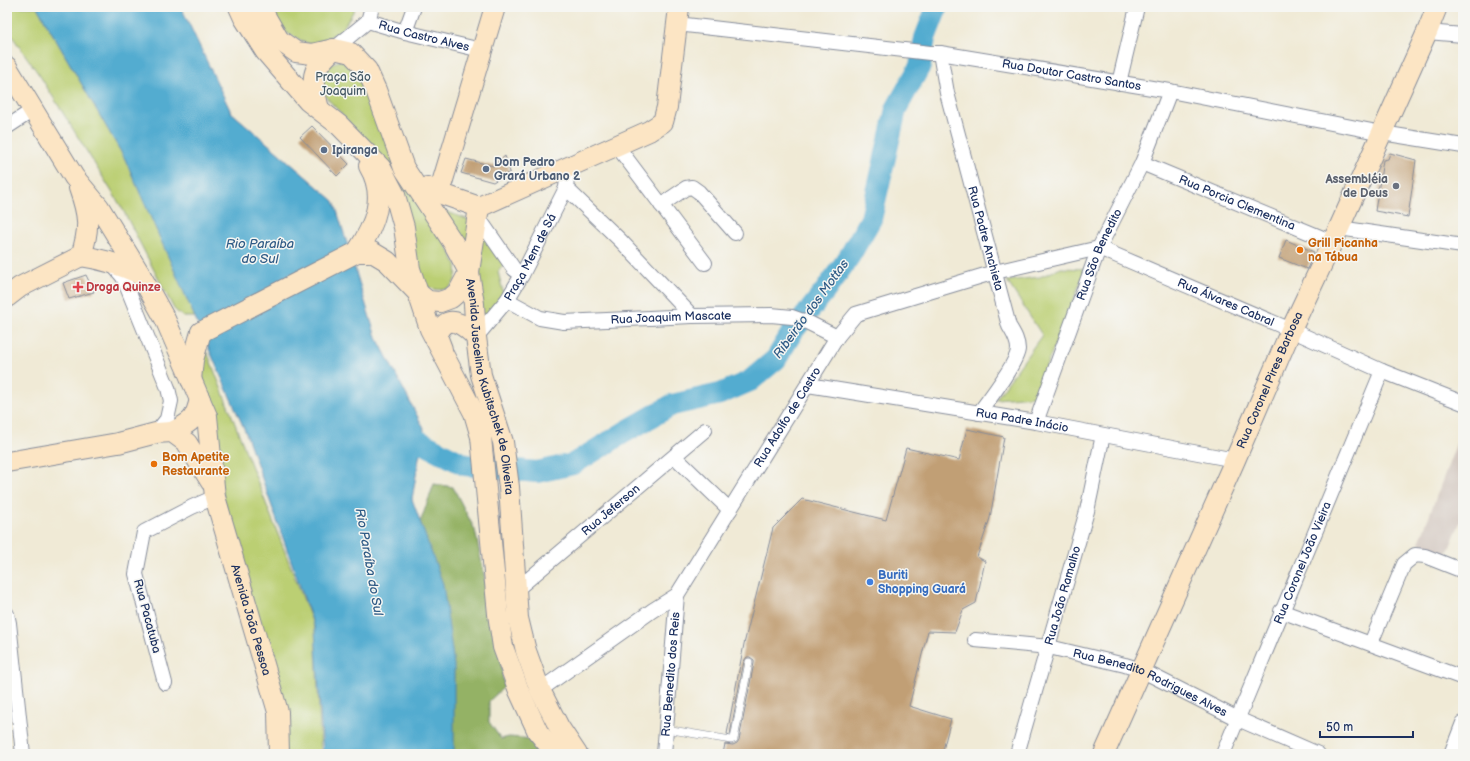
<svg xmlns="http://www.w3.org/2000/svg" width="1470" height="761" font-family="'Balsamiq Sans',sans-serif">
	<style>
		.industrial { fill: #cec1b9 }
		.green { fill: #bbcf73; stroke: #6b7f68 }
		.forest { fill: #94b265; stroke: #587062 }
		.water { fill: #53acd0; stroke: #376e97 }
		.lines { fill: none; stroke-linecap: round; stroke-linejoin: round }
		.river { stroke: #53acd0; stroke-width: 22 }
		.building { fill: #c19f74 }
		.lane-casing { stroke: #868c9a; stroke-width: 8 }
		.street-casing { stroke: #868c9a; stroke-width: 16 }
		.secondary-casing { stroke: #868c9a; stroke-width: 22 }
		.lane { stroke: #fff; stroke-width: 7 }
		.street { stroke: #fff; stroke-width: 14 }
		.secondary { stroke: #fce5c4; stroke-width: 20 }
		.rail { stroke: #1b2f5e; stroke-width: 3 }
		.service-dot { fill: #5c6f8a; stroke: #f6f6f2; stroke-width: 1.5 }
		.worship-dot { fill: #6b7280; stroke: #f6f6f2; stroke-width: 1.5 }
		.food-dot { fill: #e8710a; stroke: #f6f6f2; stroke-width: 1.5 }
		.health-dot { fill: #e0444e; stroke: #f6f6f2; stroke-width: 1.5 }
		.shop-dot { fill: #3f7fe0; stroke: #f6f6f2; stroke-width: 1.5 }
		.labels { text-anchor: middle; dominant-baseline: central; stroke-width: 3; stroke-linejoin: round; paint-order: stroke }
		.street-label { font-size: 12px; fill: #1b2f5e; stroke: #f6f6f2 }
		.park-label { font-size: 12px; fill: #435763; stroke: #f6f6f2 }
		.service-label { font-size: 12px; font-weight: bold; fill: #4e5e75; stroke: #f6f6f2; text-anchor: start }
		.worship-label { font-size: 12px; font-weight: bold; fill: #5b616d; stroke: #f6f6f2; text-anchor: end }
		.food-label { font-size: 12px; font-weight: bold; fill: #c56008; stroke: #f6f6f2; text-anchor: start }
		.health-label { font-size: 12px; font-weight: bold; fill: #be3a42; stroke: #f6f6f2; text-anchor: start }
		.shop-label { font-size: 12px; font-weight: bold; fill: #366cbe; stroke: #f6f6f2; text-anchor: start }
		.water-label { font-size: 13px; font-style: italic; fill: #2f5b86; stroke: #f6f6f2 }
	</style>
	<rect width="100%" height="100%" fill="#f6f6f2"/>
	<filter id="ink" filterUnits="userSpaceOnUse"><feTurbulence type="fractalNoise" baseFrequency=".025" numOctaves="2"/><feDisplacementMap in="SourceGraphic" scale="8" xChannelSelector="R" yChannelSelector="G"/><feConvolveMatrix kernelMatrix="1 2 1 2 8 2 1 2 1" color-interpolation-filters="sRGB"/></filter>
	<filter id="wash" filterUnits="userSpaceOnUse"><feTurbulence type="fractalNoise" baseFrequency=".012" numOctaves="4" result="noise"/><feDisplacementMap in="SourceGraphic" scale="16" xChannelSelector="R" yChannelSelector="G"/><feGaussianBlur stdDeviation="0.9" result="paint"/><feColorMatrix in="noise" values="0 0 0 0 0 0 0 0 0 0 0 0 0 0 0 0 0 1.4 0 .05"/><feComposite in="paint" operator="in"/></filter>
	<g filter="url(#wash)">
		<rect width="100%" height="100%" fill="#f0ead6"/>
		<path class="industrial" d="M1462,428L1463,520H1461L1446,556L1419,543Z"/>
		<g class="green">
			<path d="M7,7H37L125,159L195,317H183L174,309L122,208L40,76L7,29Z"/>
			<path d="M270,7H356L342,30L313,46L278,29Z"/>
			<path d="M340,60L352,62L456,264C459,287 446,295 425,286L376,151L324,95L321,79L329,66Z"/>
			<path d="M439,209L472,221L468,249Z"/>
			<path d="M479,231L505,262L498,272L505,299L480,325Z"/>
			<path d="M1061,268L1086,269L1034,396L996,399L1042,335L1007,281L1040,277Z"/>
			<path d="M207,352L315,629L321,754H286L220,482L217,436L203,379L196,359Z"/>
		</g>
		<path class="forest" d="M434,484L453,487L475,530L499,647L504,687L489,701V722L501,739L509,737L533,739L546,754H443L417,531Z"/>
		<path class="water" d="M37,7H181L231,112L334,201L375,334L424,429L412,499L443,584L454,665V754H323L315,629L246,433L125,159Z"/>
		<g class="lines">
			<path class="river" d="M392,441L417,440L465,465L537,472L573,464L625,432L672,405L720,394L750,381L776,359L793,331L825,291L849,257L871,219L896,109L920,66L925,38L937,7"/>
		</g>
		<g id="blocks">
			<g class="building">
				<path d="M312,126L349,164L337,176L300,137Z"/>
				<path d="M1390,153L1416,160L1408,217L1375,211L1383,160L1388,159Z"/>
				<path d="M505,156L510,172L493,182L461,173L466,159L493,166Z"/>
				<path d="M1286,240L1314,252L1307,269L1279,258Z"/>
				<path d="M86,275L94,292L69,299L63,283Z"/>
				<path d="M967,429L1004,437L990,518L977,557L985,561L976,603L963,610L955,632L928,631L909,706L951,719L942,754H723L725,744L733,745L737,743L739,740L754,663V660L750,657H747L744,661L730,735L727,734L744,644L773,528L802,499L886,520L906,448L959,460Z"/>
			</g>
		</g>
	</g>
	<g filter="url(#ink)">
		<use href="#blocks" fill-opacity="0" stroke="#868c9a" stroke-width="1"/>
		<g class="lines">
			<g class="lane-casing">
				<path id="lane" d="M666,729L731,740L734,739L749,662"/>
			</g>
			<g class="street-casing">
				<g id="street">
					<path id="s1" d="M368,21L405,32L481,50"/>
					<path id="s2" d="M677,24L930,53H940L1170,91L1382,133L1463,146"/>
					<path d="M405,32L414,7"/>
					<path d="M1427,32L1463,35"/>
					<path d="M334,49L368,21L372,7"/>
					<path id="s3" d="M940,53L947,93L1009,326C1013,333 1018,340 1018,349C1018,361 988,401 979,413"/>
					<path d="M1119,83L1137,7"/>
					<path d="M7,127L33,110"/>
					<path d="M617,146L705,263"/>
					<path id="s4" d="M1142,163L1332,242"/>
					<path d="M566,188L621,241L692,316"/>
					<path d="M661,205L686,188L692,187L699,192L735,233"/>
					<path d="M478,217L514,269L522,275"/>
					<path d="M1339,228L1463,246"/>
					<path d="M111,263L123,277L168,388L171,401L167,419L156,433"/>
					<path id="s5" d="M507,300L540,318L564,322L692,316L771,315L792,317L809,323L837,337"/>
					<path id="s6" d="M476,337L507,300L522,275L566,188L568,168"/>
					<path id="s7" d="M808,385L1036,422L1235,460"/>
					<path id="s8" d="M1036,422L1099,248L1142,163L1170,91"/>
					<path d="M675,457L730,510"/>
					<path id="s9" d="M516,590L705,430"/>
					<path d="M1281,611L1463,678"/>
					<path d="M7,614L9,623L23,754"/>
					<path id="s10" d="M975,640L1049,647L1125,665L1141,670L1238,719L1318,754"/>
					<path d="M1371,643L1404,564L1415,555L1425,556L1463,571"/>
					<path d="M165,683L136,574L144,532L192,507L215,497"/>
					<path id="s11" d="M540,690L653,610L677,595L837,337L856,314L995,272L1099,248L1291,330L1382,371L1463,403"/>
					<path id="s12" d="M664,754L677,595"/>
					<path id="s13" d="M1017,754L1087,511L1103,435"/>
					<path id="s14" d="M1223,754L1382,371"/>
					<path d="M1451,754L1463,723"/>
				</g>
			</g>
			<g class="secondary-casing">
				<g id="secondary">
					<path d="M239,7L244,18L265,51L308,101L339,125L381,168L395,195L404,227L410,269L430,329L474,413L481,437L498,614L503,647L519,691L538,732L556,754"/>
					<path id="s15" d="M260,7L279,40L296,52L312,54L334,49L351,53L367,70L376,90L404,168L454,244L469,272L474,304L476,337L481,375L503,442L509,487L518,618L526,651L540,690L559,727L577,754"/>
					<path id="s16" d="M7,67L74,177L99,207L140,274L165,319L207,416L215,497L278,712L279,754"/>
					<path d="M319,109C311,78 309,71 334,49"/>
					<path d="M427,187L439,193L479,207"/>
					<path d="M79,188C89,216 90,228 81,256"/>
					<path d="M439,193L495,7"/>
					<path d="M357,252H372L387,261L418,293L428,301L440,302L451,298L459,291L469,272L479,207L649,131L663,122L667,107L679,7"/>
					<path d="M81,256C103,259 121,265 140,274"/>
					<path d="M7,297L20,287L81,256"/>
					<path d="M201,332L357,252C375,225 387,196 369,166"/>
					<path d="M442,349L437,336C447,311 463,324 476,337"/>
					<path d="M191,380L193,360L201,332"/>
					<path d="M172,432C192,422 195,420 200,399"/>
					<path d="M7,462L118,443L156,433L172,432L187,443L211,482"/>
					<path id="s17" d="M1104,754L1235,460L1291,330L1339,228L1427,32L1437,7"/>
				</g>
			</g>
			<use href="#lane" class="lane"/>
			<use href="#street" class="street"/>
			<use href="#secondary" class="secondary"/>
			<path class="rail" d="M1459,7H1463"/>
		</g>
	</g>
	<g class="service-dot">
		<circle cx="324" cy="150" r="4"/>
		<circle cx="486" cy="169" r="4"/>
	</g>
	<circle class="worship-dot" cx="1396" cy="186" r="4"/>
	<g class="food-dot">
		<circle cx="1300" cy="250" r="4"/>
		<circle cx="154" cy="464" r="4"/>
	</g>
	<path class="health-dot" d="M76 281h4v4h4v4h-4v4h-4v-4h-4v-4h4z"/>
	<circle class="shop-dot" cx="870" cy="582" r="4"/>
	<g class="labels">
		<g class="street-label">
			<text stroke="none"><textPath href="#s1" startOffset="58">Rua Castro Alves</textPath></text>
			<text stroke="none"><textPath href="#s2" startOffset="398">Rua Doutor Castro Santos</textPath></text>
			<text stroke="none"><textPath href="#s4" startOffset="103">Rua Porcia Clementina</textPath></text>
			<text stroke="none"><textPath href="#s3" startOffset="191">Rua Padre Anchieta</textPath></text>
			<text stroke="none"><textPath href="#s8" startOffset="179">Rua São Benedito</textPath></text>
			<text stroke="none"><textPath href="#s6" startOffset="97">Praça Mem de Sá</textPath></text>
			<text stroke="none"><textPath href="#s11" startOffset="890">Rua Álvares Cabral</textPath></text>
			<text stroke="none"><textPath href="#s5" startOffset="169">Rua Joaquim Mascate</textPath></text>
			<text stroke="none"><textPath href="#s17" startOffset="409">Rua Coronel Pires Barbosa</textPath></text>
			<text stroke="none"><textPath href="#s15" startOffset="483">Avenida Juscelino Kubitschek de Oliveira</textPath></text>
			<text stroke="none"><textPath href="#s11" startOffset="376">Rua Adolfo de Castro</textPath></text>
			<text stroke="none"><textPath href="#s7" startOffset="217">Rua Padre Inácio</textPath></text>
			<text stroke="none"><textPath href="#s9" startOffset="124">Rua Jeferson</textPath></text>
			<text stroke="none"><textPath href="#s14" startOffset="207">Rua Coronel João Vieira</textPath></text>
			<text stroke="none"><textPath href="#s13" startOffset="165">Rua João Ramalho</textPath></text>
			<text transform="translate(147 616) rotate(75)">Rua Pacatuba</text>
			<text stroke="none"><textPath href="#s16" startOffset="613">Avenida João Pessoa</textPath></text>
			<text stroke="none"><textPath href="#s12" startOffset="80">Rua Benedito dos Reis</textPath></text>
			<text stroke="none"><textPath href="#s10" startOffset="182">Rua Benedito Rodrigues Alves</textPath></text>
		</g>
		<g class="park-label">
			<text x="343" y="77">Praça São<tspan x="343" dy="14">Joaquim</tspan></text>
		</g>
		<g class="service-label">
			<text x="332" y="150">Ipiranga</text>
			<text x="494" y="162">Dom Pedro<tspan x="494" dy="14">Grará Urbano 2</tspan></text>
		</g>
		<g class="worship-label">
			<text x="1388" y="179">Assembléia<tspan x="1388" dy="14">de Deus</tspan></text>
		</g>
		<g class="food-label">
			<text x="1308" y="243">Grill Picanha<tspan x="1308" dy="14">na Tábua</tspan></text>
			<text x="162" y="457">Bom Apetite<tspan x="162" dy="14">Restaurante</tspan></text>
		</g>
		<g class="health-label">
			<text x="86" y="287">Droga Quinze</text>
		</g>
		<g class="shop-label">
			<text x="878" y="575">Buriti<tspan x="878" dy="14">Shopping Guará</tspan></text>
		</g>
		<g class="water-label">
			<text x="260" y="244">Rio Paraíba<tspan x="260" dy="15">do Sul</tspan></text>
			<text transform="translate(811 309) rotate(-54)">Ribeirão dos Mottas</text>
			<text transform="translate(369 562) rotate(80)">Rio Paraíba do Sul</text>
		</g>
	</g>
	<rect width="1470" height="761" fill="none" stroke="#f6f6f2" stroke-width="24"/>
	<path d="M1320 731v6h93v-6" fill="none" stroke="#1b2f5e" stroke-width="2"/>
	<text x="1326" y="731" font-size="12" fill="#1b2f5e" stroke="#f6f6f2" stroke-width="3" paint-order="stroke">50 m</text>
</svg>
